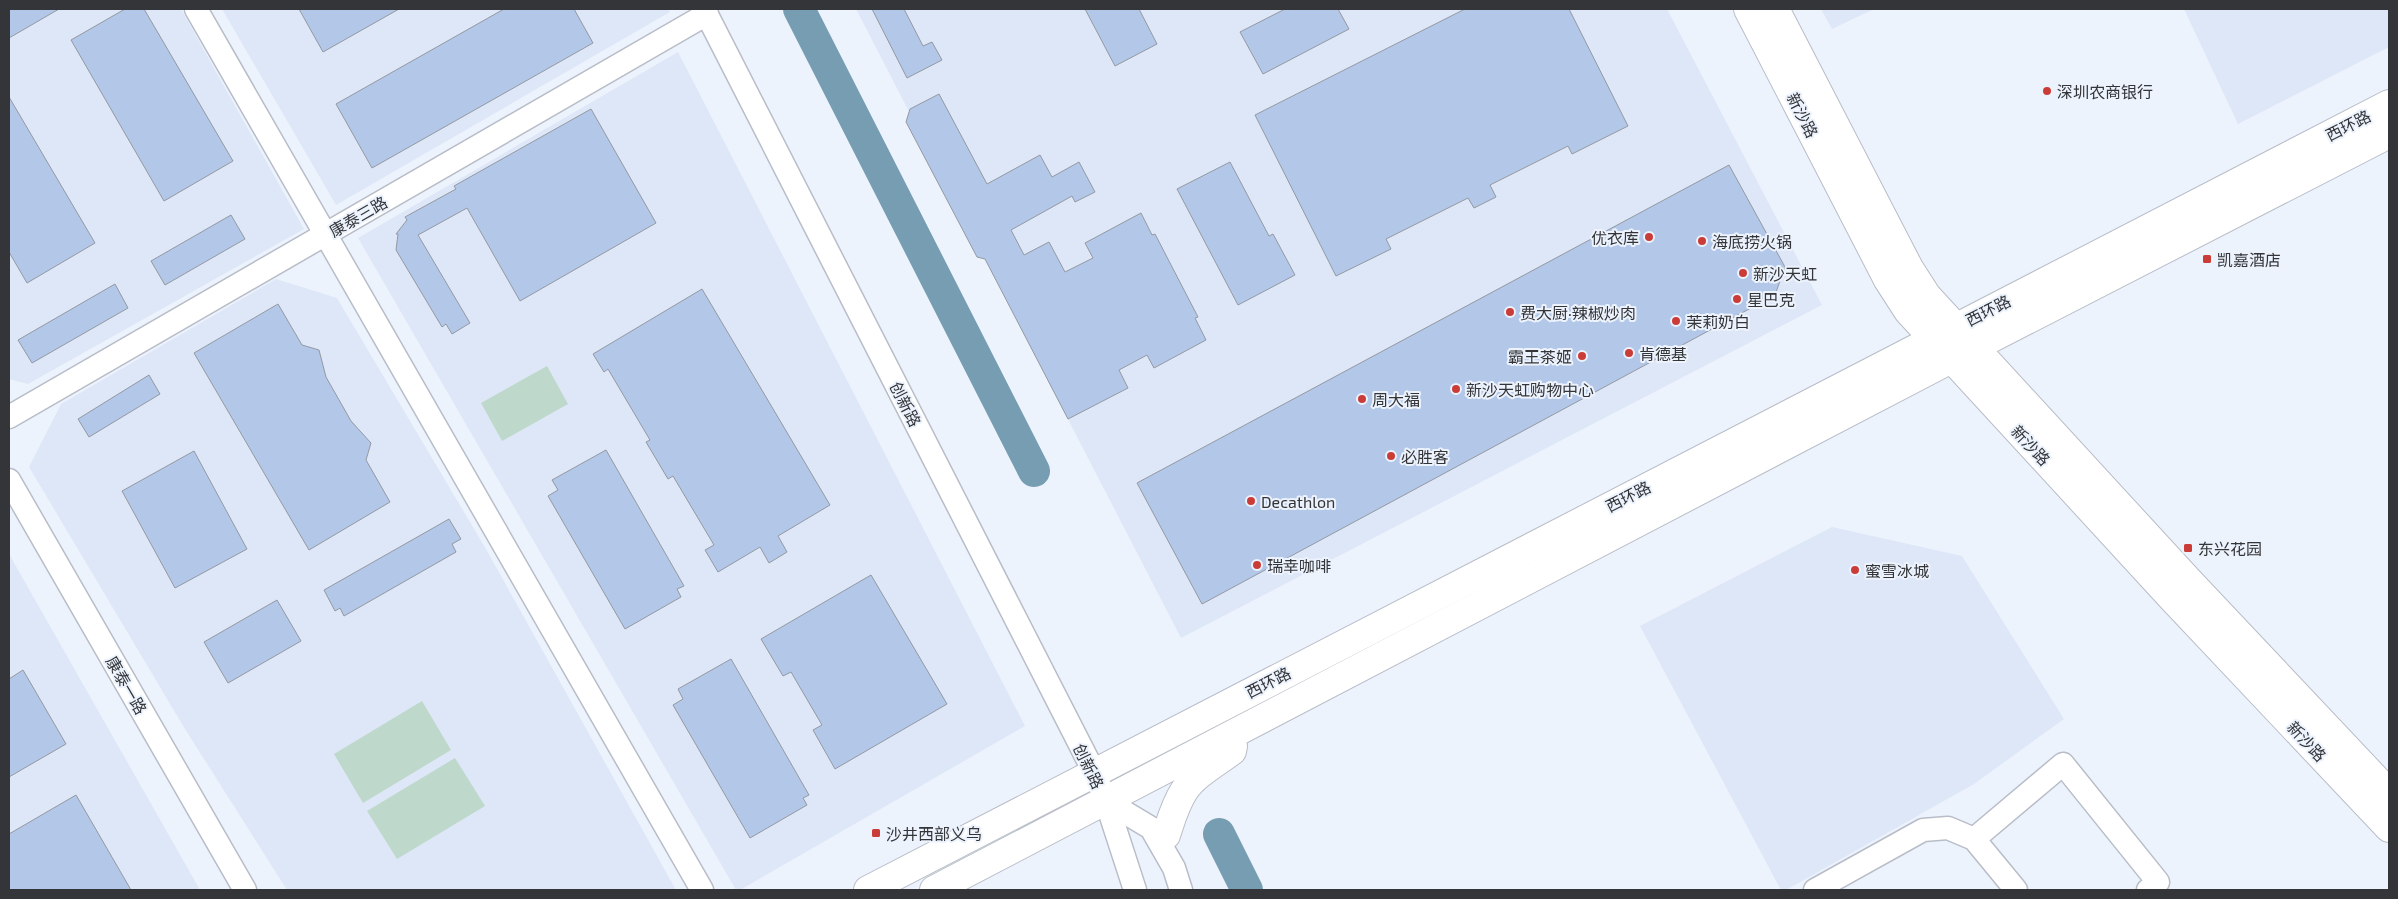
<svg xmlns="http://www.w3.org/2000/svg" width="2398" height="899" font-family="'Exo 2','Noto Sans SC',sans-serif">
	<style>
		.built { fill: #dee7f7 }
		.green { fill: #bed9cb }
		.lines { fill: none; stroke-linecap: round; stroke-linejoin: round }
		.river { stroke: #769db1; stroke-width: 32 }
		.building { fill: #b3c7e9; stroke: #9399a1 }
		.minor-casing { stroke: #b8bdc7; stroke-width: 25 }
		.major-casing { stroke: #b8bdc7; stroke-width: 30 }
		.minor { stroke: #fff; stroke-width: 22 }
		.major { stroke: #fff; stroke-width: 28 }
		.poi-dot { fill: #ca3c38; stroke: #edf3fd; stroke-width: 2 }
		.labels { text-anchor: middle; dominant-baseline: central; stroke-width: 4; stroke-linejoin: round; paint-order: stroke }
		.poi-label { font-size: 16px; fill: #333539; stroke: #edf3fd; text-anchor: start }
		.street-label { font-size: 16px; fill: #333539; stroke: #edf3fd }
	</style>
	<rect width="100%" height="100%" fill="#edf3fd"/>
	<g class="built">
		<path d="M9,9H181L304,229L28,384L9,379Z"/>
		<path d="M222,9H668L670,12L336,205Z"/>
		<path d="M856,9H1667L1822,305L1181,638Z"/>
		<path d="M1821,9H1874L1832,29Z"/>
		<path d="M2184,9H2389V47L2238,124Z"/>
		<path d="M678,52L1025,726L740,890H736L358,238Z"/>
		<path d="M276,279L337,298L486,549L676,890H287L185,729L29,467L61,404Z"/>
		<path d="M1832,527L1962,556L2064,719L1974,784L1786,890H1781L1640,626Z"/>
		<path d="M9,554L200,890H9Z"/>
	</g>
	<g class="green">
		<path d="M547,366L568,404L502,441L481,403Z"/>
		<path d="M422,701L451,750L363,803L334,754Z"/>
		<path d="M455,758L485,806L397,859L367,811Z"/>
	</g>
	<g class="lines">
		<g class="river">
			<path d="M799,9L1034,471"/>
			<path d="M1219,834L1247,890"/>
		</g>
	</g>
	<g class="building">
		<path d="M9,9H59L9,38Z"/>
		<path d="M125,9H144L233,161L164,201L71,40Z"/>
		<path d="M299,9H399L323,52Z"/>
		<path d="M504,9H574L593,43L372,168L336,104Z"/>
		<path d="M872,9H904L923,46L932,42L942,60L907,78Z"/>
		<path d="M1085,9H1139L1157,44L1115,66Z"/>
		<path d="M1285,9H1338L1349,29L1263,74L1240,32Z"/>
		<path d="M1465,9H1569L1628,126L1572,154L1568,146L1490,185L1496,197L1474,208L1468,198L1386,239L1391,249L1336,276L1255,115Z"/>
		<path d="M939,94L987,184L1040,155L1052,177L1079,162L1095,192L1075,202L1072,196L1011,230L1024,255L1049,242L1065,272L1093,258L1085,243L1141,213L1152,235L1155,234L1198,317L1195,318L1206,340L1154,368L1147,355L1119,370L1128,388L1068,419L985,259L977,257L906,122L910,109Z"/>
		<path d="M9,97L95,243L27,283L9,252Z"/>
		<path d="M591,109L656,223L520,301L467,208L418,235L470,323L452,334L446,324L442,327L396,250L398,234H396L407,220L405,217L456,189L454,186Z"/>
		<path d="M1230,162L1269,236L1273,234L1295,275L1238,305L1177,189Z"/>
		<path d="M1729,165L1785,267L1775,295L1202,604L1137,483Z"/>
		<path d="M231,215L245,239L165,285L151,261Z"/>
		<path d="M115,284L128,308L32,363L18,340Z"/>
		<path d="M702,289L830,505L778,536L787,552L769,563L760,547L718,572L705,550L714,545L673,476L668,479L646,442L650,440L608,369L604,372L593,354Z"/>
		<path d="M278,304L302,345L319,350L326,377L351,421L371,443L366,460L390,502L309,550L194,353Z"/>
		<path d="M149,375L160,394L89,437L78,419Z"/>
		<path d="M606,450L684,586L677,589L681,597L625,629L548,496L558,490L552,480Z"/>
		<path d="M194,451L247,549L175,588L122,491Z"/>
		<path d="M449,519L461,539L452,544L456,552L344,616L340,608L335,611L324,590Z"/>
		<path d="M871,575L947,704L835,769L813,730L822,725L791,672L783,676L761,639Z"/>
		<path d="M277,600L301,641L228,683L204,642Z"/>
		<path d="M731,659L809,795L803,798L807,805L750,838L673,705L683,699L678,689Z"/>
		<path d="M23,670L66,744L9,777V679Z"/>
		<path d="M76,795L131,890H9V834Z"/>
	</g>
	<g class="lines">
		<g class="minor-casing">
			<g id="minor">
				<path d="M196,9L702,890"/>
				<path d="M704,9L1094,772L1106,801L1135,890"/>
				<path d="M9,417L707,14"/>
				<path d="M9,480L245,890"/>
				<path d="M1106,801L1151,828L1174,868L1181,890"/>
				<path d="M1974,839L2063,764L2158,882L2148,890"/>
				<path d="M1815,890L1923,830L1948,828L1974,839L2016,890"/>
			</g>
		</g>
		<g class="major-casing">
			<g id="major">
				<path d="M1748,9L1888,280L1908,311L2170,596L2389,828"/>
				<path d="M1775,9L1909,268L1927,296L2188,580L2389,793"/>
				<path d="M1166,835C1171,820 1175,805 1184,791C1194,775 1216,763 1232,751L1233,746"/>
				<path d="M868,890L2389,104"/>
				<path d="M934,890L1951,359L2389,134"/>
			</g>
		</g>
		<use href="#minor" class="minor"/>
		<use href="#major" class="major"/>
	</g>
	<g class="poi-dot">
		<circle cx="2047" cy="91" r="5"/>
		<circle cx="1649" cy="237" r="5"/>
		<circle cx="1702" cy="241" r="5"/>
		<rect x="2202" y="254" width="10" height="10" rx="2.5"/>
		<circle cx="1743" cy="273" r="5"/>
		<circle cx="1737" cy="299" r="5"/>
		<circle cx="1510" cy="312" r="5"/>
		<circle cx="1676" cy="321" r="5"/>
		<circle cx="1629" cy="353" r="5"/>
		<circle cx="1582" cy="356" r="5"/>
		<circle cx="1456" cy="389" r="5"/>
		<circle cx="1362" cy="399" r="5"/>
		<circle cx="1391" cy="456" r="5"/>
		<circle cx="1251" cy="501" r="5"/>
		<rect x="2183" y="543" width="10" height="10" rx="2.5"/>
		<circle cx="1257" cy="565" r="5"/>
		<circle cx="1855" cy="570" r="5"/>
		<rect x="871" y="828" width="10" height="10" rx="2.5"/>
	</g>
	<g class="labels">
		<g class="poi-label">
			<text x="2057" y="91">深圳农商银行</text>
			<text x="1639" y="237" text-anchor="end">优衣库</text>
			<text x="1712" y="241">海底捞火锅</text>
			<text x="2217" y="259">凯嘉酒店</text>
			<text x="1753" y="273">新沙天虹</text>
			<text x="1747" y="299">星巴克</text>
			<text x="1520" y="312">费大厨·辣椒炒肉</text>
			<text x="1686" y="321">茉莉奶白</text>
			<text x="1639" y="353">肯德基</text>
			<text x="1572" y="356" text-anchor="end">霸王茶姬</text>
			<text x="1466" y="389">新沙天虹购物中心</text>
			<text x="1372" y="399">周大福</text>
			<text x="1401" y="456">必胜客</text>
			<text x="1261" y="501">Decathlon</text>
			<text x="2198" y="548">东兴花园</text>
			<text x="1267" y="565">瑞幸咖啡</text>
			<text x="1865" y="570">蜜雪冰城</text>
			<text x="886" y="833">沙井西部义乌</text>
		</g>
		<g class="street-label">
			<text transform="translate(1803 115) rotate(63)">新沙路</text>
			<text transform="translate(2348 125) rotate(-27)">西环路</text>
			<text transform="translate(358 216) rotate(-30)">康泰三路</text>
			<text transform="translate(1988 310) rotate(-27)">西环路</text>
			<text transform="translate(906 404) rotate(63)">创新路</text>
			<text transform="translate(2031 445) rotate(47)">新沙路</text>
			<text transform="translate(1628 496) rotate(-27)">西环路</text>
			<text transform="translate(1268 682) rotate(-27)">西环路</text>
			<text transform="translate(127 685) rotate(60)">康泰一路</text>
			<text transform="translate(2307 741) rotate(47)">新沙路</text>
			<text transform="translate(1089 766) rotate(64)">创新路</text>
		</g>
	</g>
	<rect width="2398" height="899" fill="none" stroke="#333539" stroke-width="20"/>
</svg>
